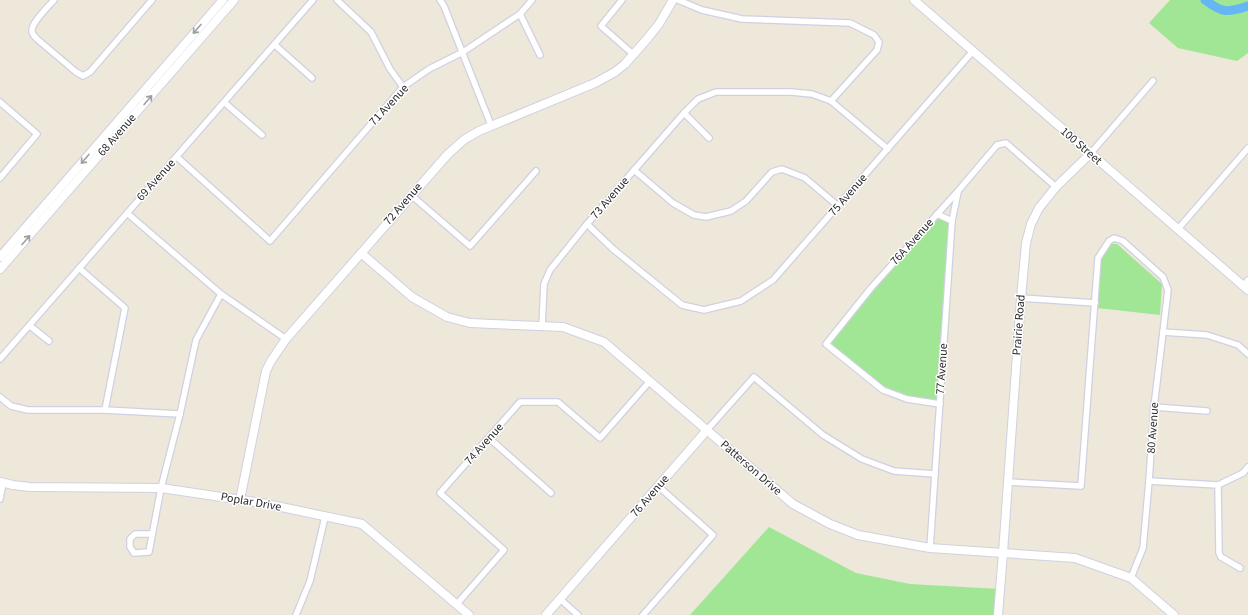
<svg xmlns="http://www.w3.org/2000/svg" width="1248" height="615" font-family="'Source Sans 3',sans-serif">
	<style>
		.green { fill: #a1e694 }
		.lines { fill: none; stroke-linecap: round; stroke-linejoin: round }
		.river { stroke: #67b6f4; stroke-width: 9 }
		.street-casing { stroke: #d0d0e3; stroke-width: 8 }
		.secondary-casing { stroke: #d0d0e3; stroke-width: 10 }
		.street { stroke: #fff; stroke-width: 5.5 }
		.secondary { stroke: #fff; stroke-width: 8 }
		.oneway { stroke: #9f9f9f }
		.labels { text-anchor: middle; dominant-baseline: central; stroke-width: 3; stroke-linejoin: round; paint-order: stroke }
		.street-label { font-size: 12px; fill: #292929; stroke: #fff }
	</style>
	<rect width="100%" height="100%" fill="#ede8da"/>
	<g class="green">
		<path d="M1170,0H1248V53L1237,61L1178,48L1149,23Z"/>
		<path d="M937,214L952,221L940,404L907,399L883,390L826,344Z"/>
		<path d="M1112,244H1117L1162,284L1160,315L1097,308L1101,260C1103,253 1106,247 1112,244Z"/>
		<path d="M769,527L856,573L910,584L1000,589L998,615H690Z"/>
	</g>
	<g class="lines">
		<path class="river" d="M1205,0C1222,13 1227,13 1248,6"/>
		<g class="street-casing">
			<g id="street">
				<path d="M54,0C49,6 31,23 32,31C32,34 35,37 37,39L76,72L83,76L90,72L152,0"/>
				<path d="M337,0L371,32L390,69L403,87"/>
				<path d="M440,0L444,6L491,125"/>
				<path d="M622,0L601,26L634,55"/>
				<path d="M678,0L702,10L742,19L850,23L874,35L879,42L877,50L831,101"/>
				<path d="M520,14L540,55"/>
				<path d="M275,45L312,78"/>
				<path d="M0,102L37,134L0,178"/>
				<path d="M225,103L262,135"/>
				<path d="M684,113L709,138"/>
				<path d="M1090,154L1153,81"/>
				<path d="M177,157L270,241L403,87L429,69L463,52L520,14L532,0"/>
				<path d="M634,170L673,203L694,215L706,217L731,211L746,201L772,172L782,169L805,178L838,206"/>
				<path d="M411,195L470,246L536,171"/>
				<path d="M127,213L221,294L286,339"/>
				<path d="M937,214L952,221"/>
				<path d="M587,224L613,249L682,305L704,310L741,301L773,280L973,51"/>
				<path d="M1178,229L1248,148"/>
				<path d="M79,268L125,308L105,410"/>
				<path d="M1243,286L1248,280"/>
				<path d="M1021,298L1095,303"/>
				<path d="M30,326L49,341"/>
				<path d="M542,326L544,284L550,270L587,224L684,113L698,99L716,92H791L812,94L831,101L888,149"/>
				<path d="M1163,332L1207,335L1238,345L1248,354"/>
				<path d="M0,359L313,0"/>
				<path d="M0,397L11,406L28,410H105L180,414"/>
				<path d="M940,404L907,399L883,390L826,344L871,288L958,191L997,145L1006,143L1056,187"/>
				<path d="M1154,407L1207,411"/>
				<path d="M707,430L754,377L823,435L862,459L894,471L935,474"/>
				<path d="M489,438L551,493"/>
				<path d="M1149,481L1218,485L1243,473L1248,467"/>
				<path d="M1008,482L1081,486L1098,258L1109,241L1114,238L1123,241L1163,277L1168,290L1154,407L1149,481L1143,548L1131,578"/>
				<path d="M1218,485L1219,553L1221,557L1240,568"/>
				<path d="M0,499L3,483"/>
				<path d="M151,534H135L130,539V547L134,553L149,552L161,488L180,414L196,340L221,294"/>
				<path d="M930,548L952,221L958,192"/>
				<path d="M560,599L578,615"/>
				<path d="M457,604L504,550L440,493L520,402H558L600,438L650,381"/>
				<path d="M296,615L310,581L325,517"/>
				<path d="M643,615L713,535L658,486"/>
			</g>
		</g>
		<g class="secondary-casing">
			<g id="secondary">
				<path d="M914,0L1248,290"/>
				<path d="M361,253L412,297L447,317L470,323L563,327L604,342L793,504L830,524L858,535L930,548L1075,558L1131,578L1174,615"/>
				<path d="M0,257L223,0"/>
				<path d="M0,269L234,0"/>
				<path d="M0,482L13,485L30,487L161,488L262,503L362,524L469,615"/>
				<path d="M240,500L266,371L271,361L286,339L448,154L465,139L479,131L595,83L615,72L625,64L647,39L659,24L673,0"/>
				<path d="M546,615L707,430"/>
				<path d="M998,615L1003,553L1021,298L1026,243L1031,224L1039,208L1056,187L1090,154"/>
			</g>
		</g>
		<use href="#street" class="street"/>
		<use href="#secondary" class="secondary"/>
	</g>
	<defs><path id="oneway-shaft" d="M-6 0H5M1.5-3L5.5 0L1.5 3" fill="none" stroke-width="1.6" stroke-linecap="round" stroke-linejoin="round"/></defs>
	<g class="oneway">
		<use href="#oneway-shaft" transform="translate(197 29) rotate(131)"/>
		<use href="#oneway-shaft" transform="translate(148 100) rotate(-49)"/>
		<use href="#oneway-shaft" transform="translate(85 159) rotate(131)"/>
		<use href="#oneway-shaft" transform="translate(26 240) rotate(-49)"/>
	</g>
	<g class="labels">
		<g class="street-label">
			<text transform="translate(389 105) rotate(-47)">71 Avenue</text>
			<text transform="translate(117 135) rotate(-49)">68 Avenue</text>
			<text transform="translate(1081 146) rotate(41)">100 Street</text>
			<text transform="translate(156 180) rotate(-48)">69 Avenue</text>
			<text transform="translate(848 195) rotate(-49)">75 Avenue</text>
			<text transform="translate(610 198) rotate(-49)">73 Avenue</text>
			<text transform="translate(403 204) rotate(-49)">72 Avenue</text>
			<text transform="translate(912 242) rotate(-48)">76A Avenue</text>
			<text transform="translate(1019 325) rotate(-86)">Prairie Road</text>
			<text transform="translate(942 369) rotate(-86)">77 Avenue</text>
			<text transform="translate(1153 428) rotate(-86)">80 Avenue</text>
			<text transform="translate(484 444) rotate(-48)">74 Avenue</text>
			<text transform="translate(751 468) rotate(41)">Patterson Drive</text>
			<text transform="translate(650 496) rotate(-49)">76 Avenue</text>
			<text transform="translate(251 502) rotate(10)">Poplar Drive</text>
		</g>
	</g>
</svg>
